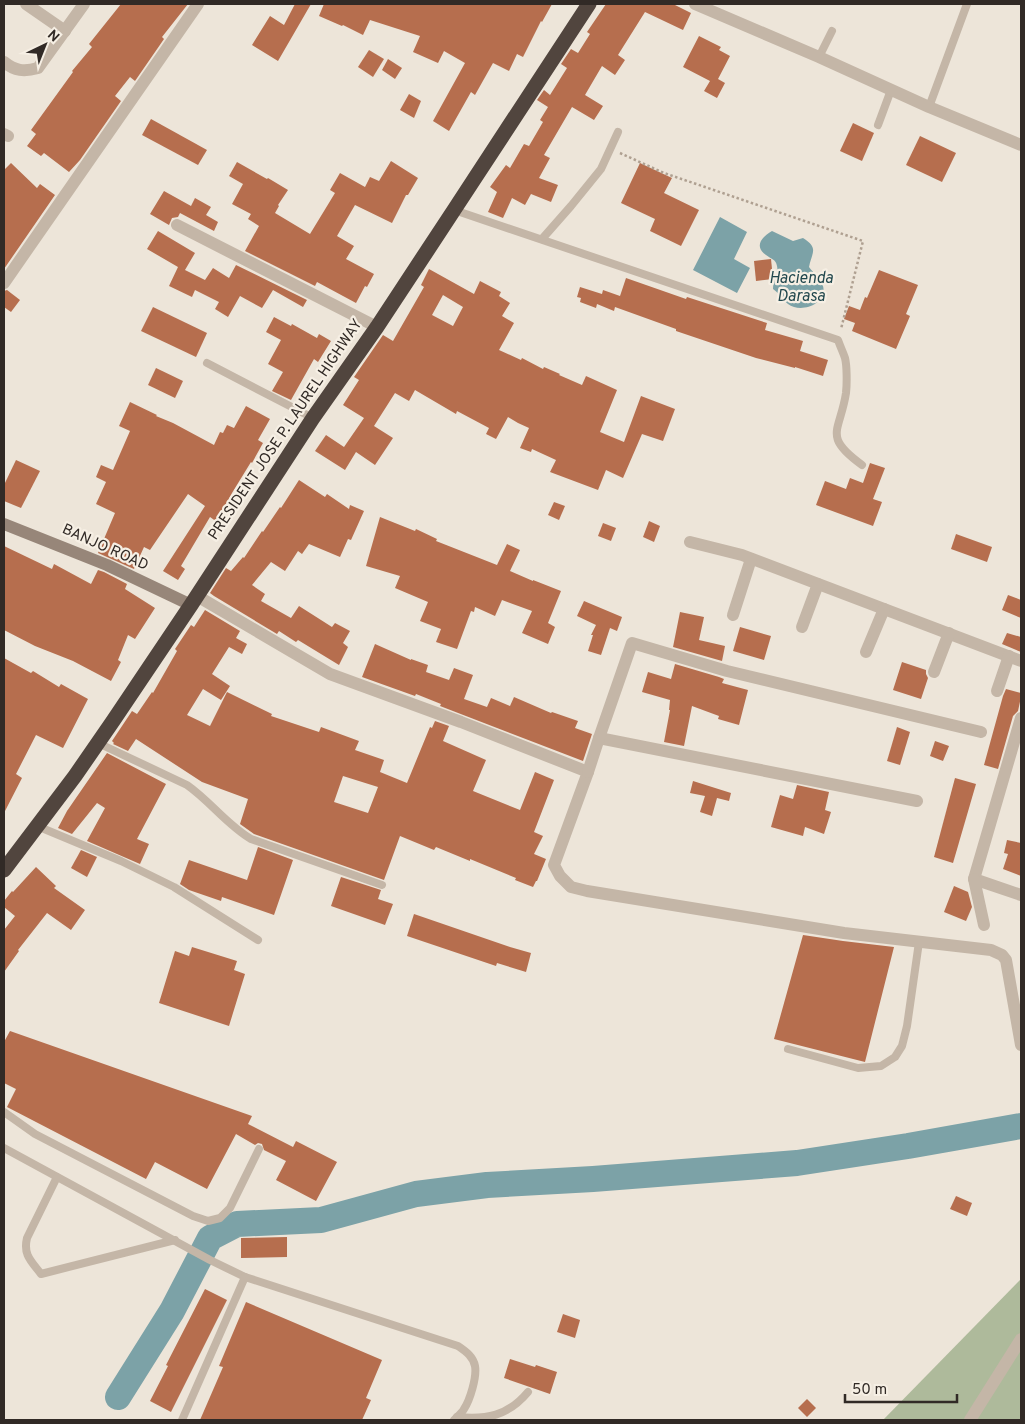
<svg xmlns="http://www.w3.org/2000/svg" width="1025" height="1424" font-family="Overpass,sans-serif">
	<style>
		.green { fill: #aeba9b }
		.water { fill: #7ca2a7 }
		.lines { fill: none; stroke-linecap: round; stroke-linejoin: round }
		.river { stroke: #7ca2a7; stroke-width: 26 }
		.building { fill: #b66e4e; fill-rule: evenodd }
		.path { stroke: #afa091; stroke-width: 2.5; stroke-dasharray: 2.5 2.5; stroke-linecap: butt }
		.lane { stroke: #c4b6a7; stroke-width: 8 }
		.street { stroke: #c4b6a7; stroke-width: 12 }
		.secondary { stroke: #978679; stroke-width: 12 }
		.highway { stroke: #51453e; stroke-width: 15 }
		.labels { text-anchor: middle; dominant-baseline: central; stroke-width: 4.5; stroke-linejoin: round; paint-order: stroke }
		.street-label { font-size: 15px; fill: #312a26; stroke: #f6efe4 }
		.water-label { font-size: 16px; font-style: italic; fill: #21474d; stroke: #f6efe4 }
	</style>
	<rect width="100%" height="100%" fill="#ede5d9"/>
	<path class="green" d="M1021,1279V1420H883Z"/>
	<g class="water">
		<path d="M720,217L747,232L734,259L750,268L737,293L693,270Z"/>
		<path d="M772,231L793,241L803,238C819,248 812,252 809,267C813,273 822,278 823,286C827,302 807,311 794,307C785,305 781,294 773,289C773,281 779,274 777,266C776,259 771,259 766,255C753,246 763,236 772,231Z"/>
	</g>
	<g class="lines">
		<path class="river" d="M118,1397L172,1311L210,1238L237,1224L321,1220L416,1194L487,1185L593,1179L797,1163L908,1146L1021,1126"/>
	</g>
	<g class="building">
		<path d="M121,4H188L162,37L164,39L135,81L130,77L115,96L121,101L80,160L69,172L44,153L41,156L27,146L36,134L31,130L73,72L72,71L92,47L89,44Z"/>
		<path d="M295,4H311L278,61L252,45L270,16L284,25Z"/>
		<path d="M324,4H552L542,22L541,21L523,57L517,54L509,71L493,63L475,95L471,92L449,131L433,121L465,63L444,51L438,63L413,52L420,36L370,20L363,35L343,25L342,26L319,16Z"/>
		<path d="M606,4H673L691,13L683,30L645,12L618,55L625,60L615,75L602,66L585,95L603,106L594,120L572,107L544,155L550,158L539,178L558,185L551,202L531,194L525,205L512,198L503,218L488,212L497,192L490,187L506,165L510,168L524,144L529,146L543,122L540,120L548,107L537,100L544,90L550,95L567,68L561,64L571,49L578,53L590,34L587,32Z"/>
		<path d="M699,36L721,47L719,50L730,56L718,79L725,83L717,98L704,91L710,81L683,67Z"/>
		<path d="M369,50L384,59L373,77L358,67Z"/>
		<path d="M388,59L402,68L395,79L382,70Z"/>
		<path d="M409,94L421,101L414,118L400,110Z"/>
		<path d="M151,119L207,150L198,165L142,135Z"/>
		<path d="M853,123L874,133L862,161L840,151Z"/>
		<path d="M920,136L956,153L942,182L906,165Z"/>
		<path d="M391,161L418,178L408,195H406L392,223L355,205L337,236L354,246L346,259L374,274L367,287L365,286L356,303L317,282L315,286L245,251L259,226L248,219L251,214L232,204L243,184L229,176L237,162L267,179L268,178L288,190L278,205L279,206L275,213L310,234L335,193L330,190L340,173L365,187L370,177L379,181Z"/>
		<path d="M11,163L37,188L40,184L55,195L4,269V170Z"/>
		<path d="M640,163L672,178L664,193L699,210L681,246L650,231L655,219L621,203Z"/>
		<path d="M164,191L191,206L195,198L211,207L206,215L218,222L214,231L180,213L178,217L172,218L169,225L150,214Z"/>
		<path d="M158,231L195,253L185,270L205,280L213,268L229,278L236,265L307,300L303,307L273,290L262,308L240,296L228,317L215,309L219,302L195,290L192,297L169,286L178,267L147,249Z"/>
		<path d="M771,259L773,279L756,281L754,261Z"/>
		<path d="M429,269L474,294L480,281L501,292L499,296L510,303L502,316L514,323L499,350L521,360L522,358L543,369L544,367L560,374L559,375L582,385L586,376L617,390L600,432L624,442L641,396L675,409L663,441L642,434L623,478L606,470L598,490L550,472L556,460L532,449L531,452L520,448L529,428L518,423L508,417L496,439L486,434L489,428L457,411L456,414L415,390L409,401L395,393L374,426L393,438L375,465L356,452L345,470L315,451L326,435L344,447L364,418L343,405L359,380L354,377L383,335L393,341L424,287L421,285ZM443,295L463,307L453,326L432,315Z"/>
		<path d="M879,270L918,285L906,314L910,316L896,349L852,331L855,323L844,319L849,306L860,310L865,297L867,298Z"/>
		<path d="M626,278L686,299L687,297L767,323L765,330L803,341L800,351L828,360L823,376L795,367V368L756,358L676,331V329L615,307L614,311L597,304L596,308L580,302L581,298L577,297L580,287L602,294L603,290L620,296Z"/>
		<path d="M7,290L20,300L11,312L4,307V291Z"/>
		<path d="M153,307L207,333L196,357L141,331Z"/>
		<path d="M274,317L291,326L292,324L317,338L319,334L331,341L318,362L314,359L291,400L272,391L283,372L268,364L281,340L266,332Z"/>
		<path d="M156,368L183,381L175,398L148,385Z"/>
		<path d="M130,402L157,415L156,416L173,423L214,445L220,432L223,433L227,425L234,428L246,406L270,419L258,440L263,443L252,463L251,462L232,493L225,507L227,508L217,522L210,517L181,566L185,569L178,580L163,571L205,506L188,494L150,550L144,547L134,569L98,553L115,513L96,504L106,482L96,477L101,465L113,470L130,431L119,426Z"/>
		<path d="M16,460L40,471L21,508L4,501V485Z"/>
		<path d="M870,463L885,468L873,499L882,502L873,526L816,505L825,481L846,489L850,478L863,483Z"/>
		<path d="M299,480L325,497L327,494L349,509L350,505L364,511L351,540L348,539L340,557L309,544L302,554L298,551L285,571L271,562L252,585L265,594L261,601L291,618L299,606L332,627L335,623L350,631L343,643L348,647L339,665L298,640L296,642L279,631L277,634L214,596L210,593L226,568L231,571L243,557L244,558L262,531L263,532L280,507L281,508Z"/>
		<path d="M554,502L565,506L559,520L548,515Z"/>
		<path d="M380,517L415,531L416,529L437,539L436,541L497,565L507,544L520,550L510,571L533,581V580L561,591L548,623L555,627L548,644L522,633L532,611L502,600L495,616L475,607L474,612L471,611L457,649L436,642L441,629L420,621L428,602L395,588L400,576L366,566Z"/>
		<path d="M649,521L660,526L654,542L643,537Z"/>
		<path d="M603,523L616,528L611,541L598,536Z"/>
		<path d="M956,534L992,547L987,562L951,549Z"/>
		<path d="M4,546L52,569L54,564L91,584L98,570L104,572L127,584L125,589L155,608L135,639L128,635L118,660L121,662L111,681L73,661L35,646L4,630Z"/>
		<path d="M1008,595L1021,600V618L1002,610Z"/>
		<path d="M584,601L622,617L617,631L610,628L601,655L588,651L593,635H591L596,625L577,616Z"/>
		<path d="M205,610L240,631L236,638L247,644L242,654L229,647L212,674L230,686L221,700L203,689L187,715L210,726L227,692L272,714L271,716L319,732L321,727L359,741L355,750L384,760L380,772L407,783L430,727L432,728L435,721L449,726L443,741L486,760L473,791L520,810L535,772L554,780L534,832L543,836L534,854L546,859L537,881H536L533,887L515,880L516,878L470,859V861L436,847L434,850L400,836L384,880L254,834L240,824L248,799L202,782L136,739L128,751L113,744L114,743L112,741L132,711L137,714L152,692L153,693L177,651L175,649L191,625L194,627ZM343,776L378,787L368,813L334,802Z"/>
		<path d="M680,612L704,617L699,640L725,646L722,661L673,647Z"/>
		<path d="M740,627L771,636L764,660L733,651Z"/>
		<path d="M1007,633L1021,637V652L1002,644Z"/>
		<path d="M375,644L411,660V659L428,665L426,672L449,680L454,668L473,675L464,699L487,707L491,698L510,706L514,697L551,713L552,712L578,721L575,728L592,734L583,761L440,706L441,704L416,694L415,696L362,677Z"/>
		<path d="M4,658L31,673L33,671L59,687L61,684L88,699L63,748L36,735L16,774L22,778L4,813Z"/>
		<path d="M902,662L926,670V674L928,678L921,699L893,690Z"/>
		<path d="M675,664L719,677L724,679L722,683L748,690L739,725L718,719L719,716L692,706L684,746L664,742L670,710H669L670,700L642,692L648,672L671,679Z"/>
		<path d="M1006,689L1021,693V697L1018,711L1013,716L998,769L984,765L1003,696Z"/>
		<path d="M897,727L910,732L900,765L887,761Z"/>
		<path d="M935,741L949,746L943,761L930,756Z"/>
		<path d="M107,753L166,784L137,839L149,844L140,864L87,841L105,808L97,803L72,834L58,828L67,811Z"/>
		<path d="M955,778L976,784L953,863L934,857Z"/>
		<path d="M693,781L731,793L729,801L717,798L712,816L700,812L705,796L690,793Z"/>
		<path d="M797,785L829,792L825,810L831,812L824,834L805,827L803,836L771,827L780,795L793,799Z"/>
		<path d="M1007,840L1021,843V876L1003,869L1008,854L1004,853Z"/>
		<path d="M258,847L293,860L274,915L222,897L221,901L189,890L180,884L189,860L247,880Z"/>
		<path d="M81,850L97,857L87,877L71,868Z"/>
		<path d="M36,867L56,886L54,888L85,910L71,930L47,913L18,950L19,951L4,972V930L15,916L4,907V901L12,891L13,892Z"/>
		<path d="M341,877L381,890L378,899L393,904L385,925L331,906Z"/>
		<path d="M954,886L968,892L972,907L966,921L944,912Z"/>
		<path d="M414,914L510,947L531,953L526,972L497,963L496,966L407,936Z"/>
		<path d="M803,935L843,941L894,947L865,1062L774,1039Z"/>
		<path d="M192,947L237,961L234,970L245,974L229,1026L159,1003L175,951L189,956Z"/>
		<path d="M10,1031L252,1116L248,1124L293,1147L296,1141L337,1162L316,1201L276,1180L286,1161L264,1150L262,1144L258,1143L255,1145L236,1134L207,1189L155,1162L146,1179L7,1107L16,1089L4,1083V1042Z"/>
		<path d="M956,1196L972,1203L967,1216L950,1209Z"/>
		<path d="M287,1237V1257L241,1258V1238Z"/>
		<path d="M205,1289L227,1300L171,1412L150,1401L168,1366L166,1365Z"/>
		<path d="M246,1302L382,1360L366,1398L371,1400L362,1420H200L223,1367L219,1366Z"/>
		<path d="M563,1314L580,1320L575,1338L557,1332Z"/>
		<path d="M510,1359L535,1367L536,1365L557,1372L550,1394L504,1378Z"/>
		<path d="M807,1399L816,1408L807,1417L798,1408Z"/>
	</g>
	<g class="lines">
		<path class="path" d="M620,153L664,173L863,241L841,329"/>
		<g class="lane">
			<path d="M819,57L832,31"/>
			<path d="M929,107L967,4"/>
			<path d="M878,125L891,90"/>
			<path d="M454,210L838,340C840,346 843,352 845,358C847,366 847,384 846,393C840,432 822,436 862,465"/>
			<path d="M542,239L571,206L601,169L618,132"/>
			<path d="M207,363L313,418"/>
			<path d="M98,743L187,785C210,801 227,825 251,839L382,885"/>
			<path d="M37,826L121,861L174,887L258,940"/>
			<path d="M788,1049L858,1068L881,1066L895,1057L902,1046L907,1026L919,942"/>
			<path d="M4,1112L35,1134L193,1216L208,1221L220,1218L230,1208L259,1149"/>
			<path d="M4,1148L210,1260L245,1277L458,1346C465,1351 473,1356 475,1366C477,1377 470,1400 464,1409C462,1413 457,1417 454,1420"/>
			<path d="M57,1177L27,1238C23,1255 31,1261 41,1274L175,1240"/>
			<path d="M457,1417C486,1420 508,1416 528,1392"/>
			<path d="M182,1420L245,1277"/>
		</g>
		<g class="street">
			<path d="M26,4L65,31"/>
			<path d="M695,4L819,57L929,107L1021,145"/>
			<path d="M4,62C15,71 24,72 38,68L84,4"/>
			<path d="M4,134L8,136"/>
			<path d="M177,225L377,327"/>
			<path d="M4,283L198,4"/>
			<path d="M690,542L742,555L1021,661"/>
			<path d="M197,596L330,674L461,722L588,772L554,865L560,876L571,887L587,891L844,933L991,950L1002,955L1006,960L1021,1045"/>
			<path d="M733,615L751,559"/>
			<path d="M802,627L818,584"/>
			<path d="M866,652L884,609"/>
			<path d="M934,672L949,633"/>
			<path d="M997,691L1009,656"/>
			<path d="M1021,718L974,879L1021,895"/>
			<path d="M599,738L917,801"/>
			<path d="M588,772L599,738L632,643L727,671L981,732"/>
			<path d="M974,879L984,925"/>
			<path d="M970,1420L1021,1339"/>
		</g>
		<path class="secondary" d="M4,524L107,565L191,605"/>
		<path class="highway" d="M4,870L75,776L113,721L191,605L313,418L377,327L454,210L589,4"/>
	</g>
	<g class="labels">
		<g class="street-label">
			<text transform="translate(286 430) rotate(-56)">PRESIDENT JOSE P. LAUREL HIGHWAY</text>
			<text transform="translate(105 548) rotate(24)">BANJO ROAD</text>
		</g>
		<g class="water-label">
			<text x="801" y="279">Hacienda<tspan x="801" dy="18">Darasa</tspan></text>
		</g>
	</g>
	<rect width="1025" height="1424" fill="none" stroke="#312a26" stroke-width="10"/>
	<g transform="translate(45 45) rotate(43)" stroke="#f6efe4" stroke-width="4" paint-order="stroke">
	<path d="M0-4L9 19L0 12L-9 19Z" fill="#312a26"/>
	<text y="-8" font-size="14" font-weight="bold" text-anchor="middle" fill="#312a26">N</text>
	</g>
	<path d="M845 1394v8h112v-8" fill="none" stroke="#312a26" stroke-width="2.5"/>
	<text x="852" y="1394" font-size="15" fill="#312a26" stroke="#f6efe4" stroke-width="4" paint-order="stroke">50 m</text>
</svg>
